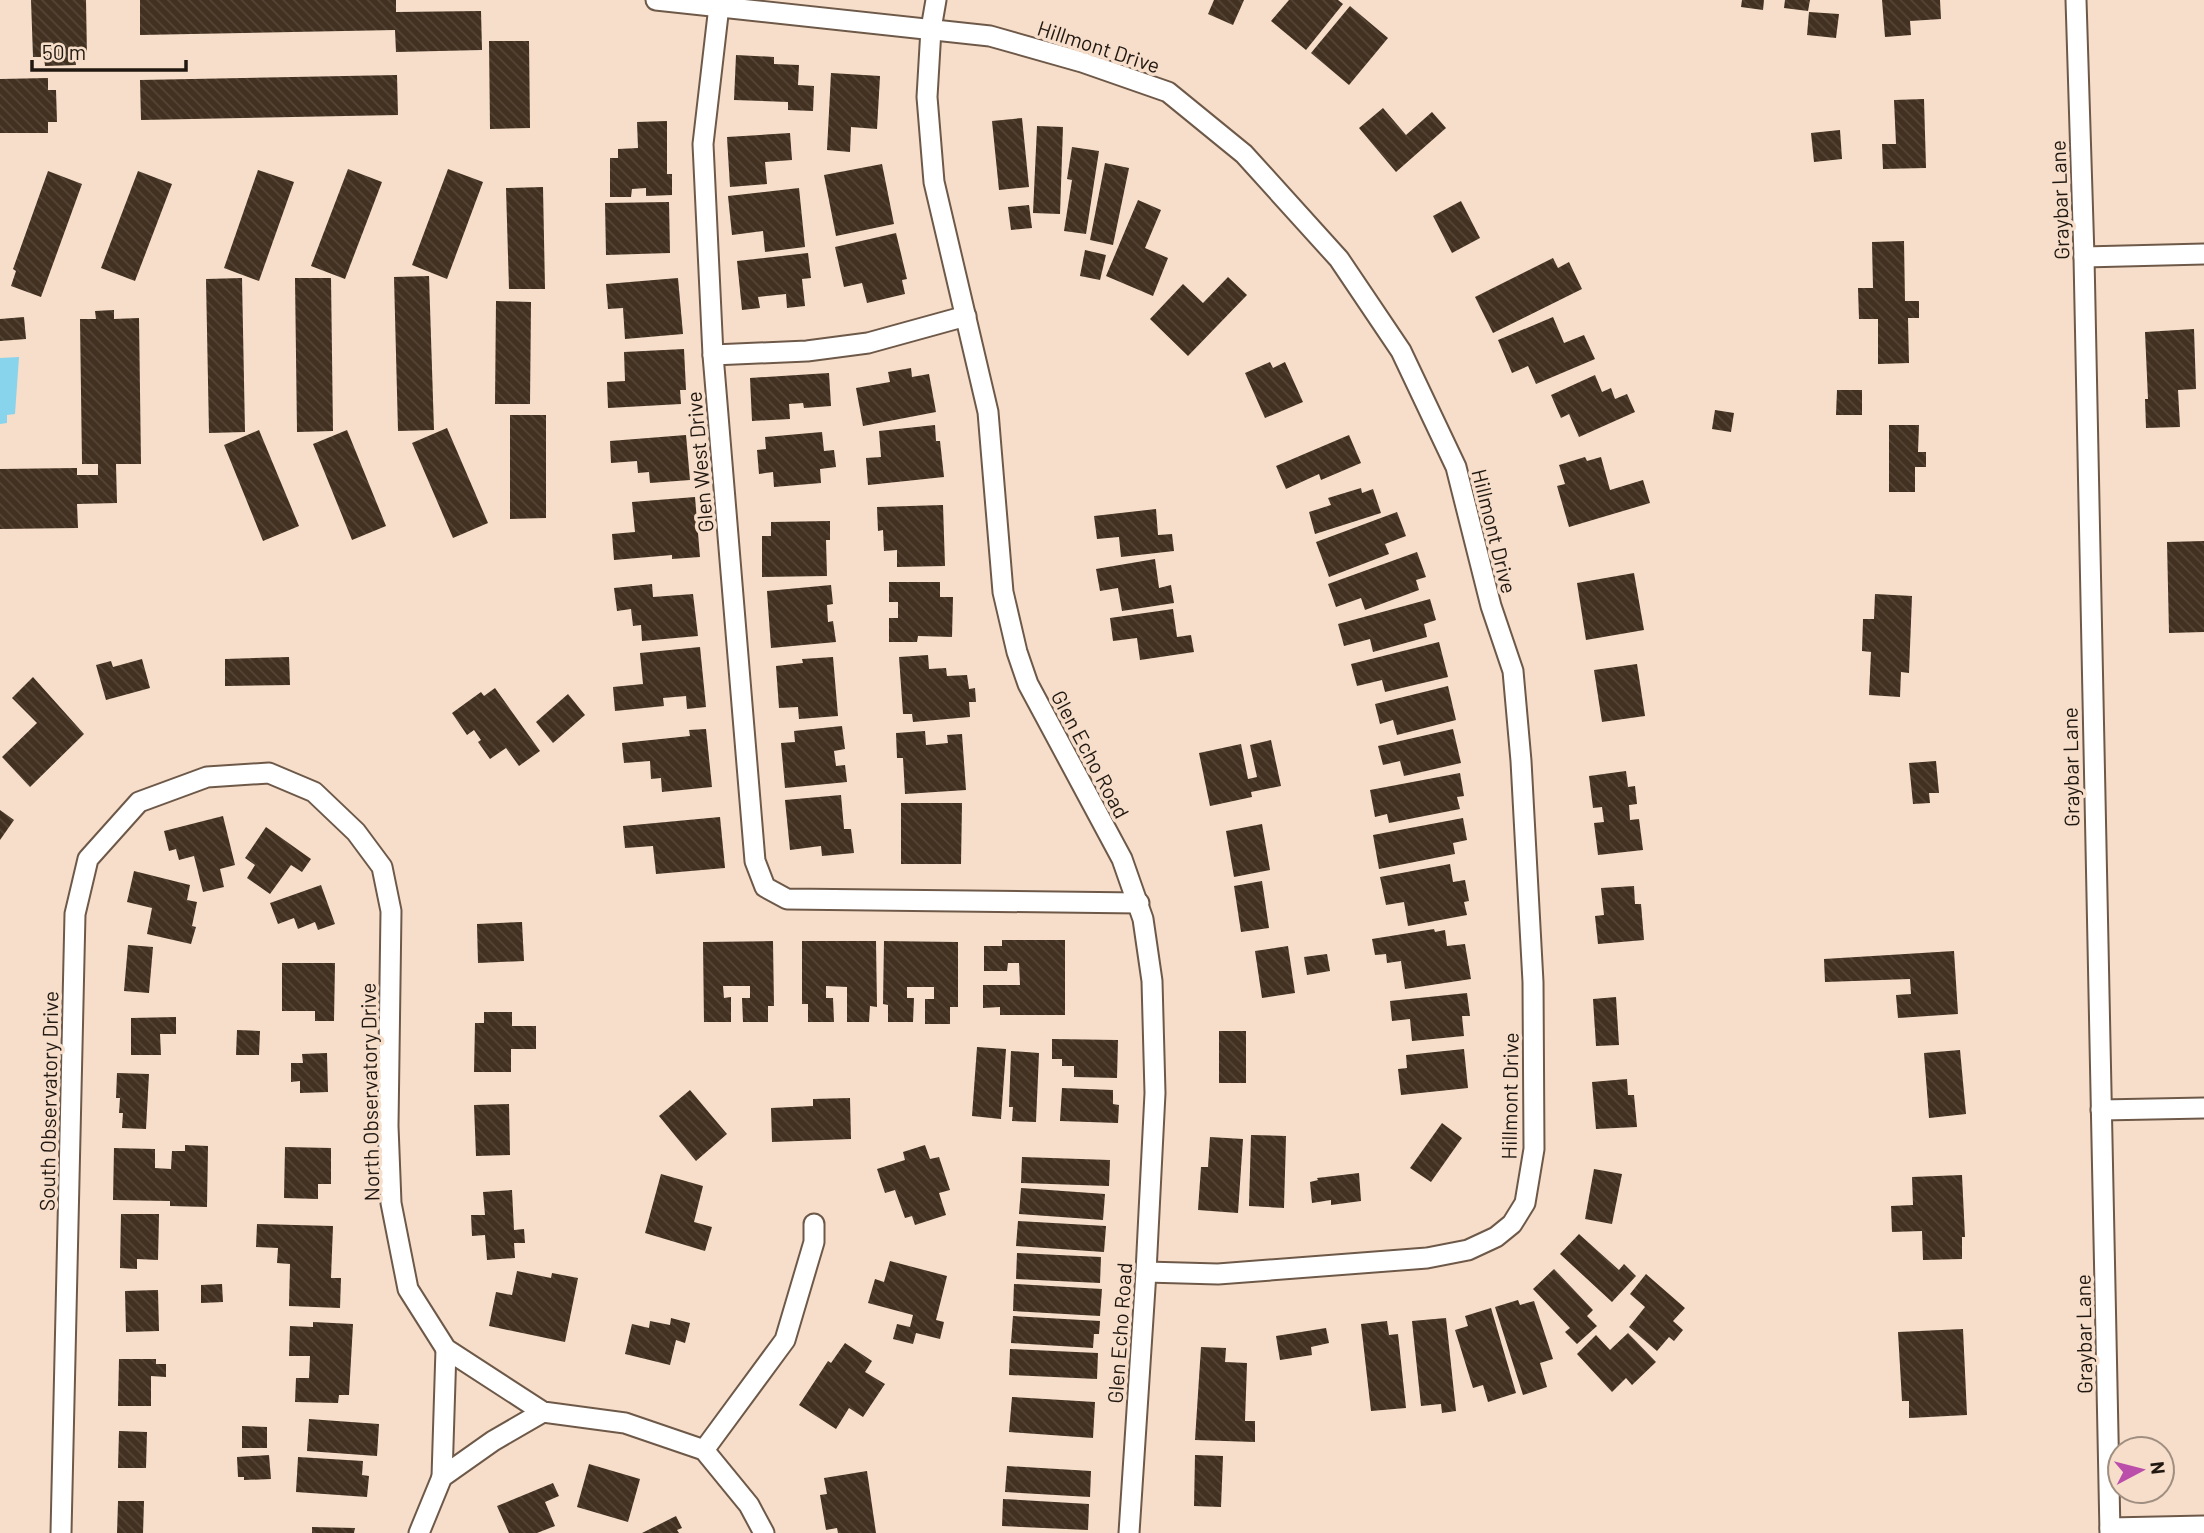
<svg xmlns="http://www.w3.org/2000/svg" width="2204" height="1533" font-family="Barlow,sans-serif">
	<style>
		.water { fill: #87d4ec }
		.building { fill: url(#building-back-hatch) }
		.lines { fill: none; stroke-linecap: round; stroke-linejoin: round }
		.street-casing { stroke: #6e5949; stroke-width: 23 }
		.street { stroke: #fff; stroke-width: 19 }
		.labels { text-anchor: middle; dominant-baseline: central; stroke-width: 7; stroke-linejoin: round; paint-order: stroke }
		.street-label { font-size: 21px; fill: #201811; stroke: #f6deca }
	</style>
	<defs>
		<pattern id="building-back-hatch" width="6" height="6" patternUnits="userSpaceOnUse" patternTransform="scale(1.75)"><rect width="6" height="6" fill="#423020"/><path d="M-1 5l2 2M0 0l6 6M5-1l2 2" fill="none" stroke="#544537"/></pattern>
	</defs>
	<rect width="100%" height="100%" fill="#f6deca"/>
	<path class="water" d="M19,357L15,414L7,415V423L0,424V358Z"/>
	<g class="building">
		<path d="M31,0H86L87,57H75L76,65L45,66L44,57H33Z"/>
		<path d="M140,0H396V12L481,11L482,50L396,52L395,30L140,35Z"/>
		<path d="M1214,0H1244L1233,25L1208,14Z"/>
		<path d="M1289,0H1338L1343,4L1306,50L1271,21Z"/>
		<path d="M1742,0H1764L1763,10L1741,7Z"/>
		<path d="M1785,0H1810L1808,11L1784,8Z"/>
		<path d="M1882,0H1940L1941,19L1910,21L1911,35L1885,37Z"/>
		<path d="M1350,6L1388,38L1349,85L1311,53Z"/>
		<path d="M1809,12L1839,14L1836,38L1807,35Z"/>
		<path d="M489,41H529L530,128L490,129Z"/>
		<path d="M736,55L774,57V64L799,65L798,85L814,86L813,111L788,110V102L734,100Z"/>
		<path d="M831,73L880,76L877,129L851,127L850,152L827,150Z"/>
		<path d="M397,75L398,115L141,120L140,80Z"/>
		<path d="M48,78V90H56L57,122H48V133H0V79Z"/>
		<path d="M1924,99L1926,168L1883,169L1882,144H1896L1894,100Z"/>
		<path d="M1383,108L1406,135L1432,112L1446,128L1396,172L1359,128Z"/>
		<path d="M1022,118L1029,187L999,190L992,121Z"/>
		<path d="M667,121V174H672V195L646,196V188L632,189L631,197H610V158H618V149L638,148L637,122Z"/>
		<path d="M1037,126L1063,127L1060,214L1033,213Z"/>
		<path d="M1840,130L1842,159L1814,162L1811,133Z"/>
		<path d="M790,133L792,160L765,162L767,184L730,187L727,137Z"/>
		<path d="M1072,147L1099,151L1086,234L1064,231L1072,180L1067,179Z"/>
		<path d="M1105,163L1129,168L1113,245L1090,240Z"/>
		<path d="M882,164L894,224L836,236L824,175Z"/>
		<path d="M348,169L382,182L345,279L311,266Z"/>
		<path d="M448,169L483,182L447,279L412,265Z"/>
		<path d="M258,170L294,182L259,281L224,268Z"/>
		<path d="M48,171L82,184L41,297L11,286L16,271L13,269Z"/>
		<path d="M138,171L172,184L135,281L101,268Z"/>
		<path d="M543,187L545,289H509L506,188Z"/>
		<path d="M799,188L805,247L765,252L763,231L732,235L728,196Z"/>
		<path d="M1138,200L1161,210L1145,248L1168,258L1153,296L1106,276Z"/>
		<path d="M1461,201L1480,238L1452,253L1433,216Z"/>
		<path d="M669,202L670,253L606,255L605,203Z"/>
		<path d="M1029,205L1032,228L1011,230L1008,207Z"/>
		<path d="M896,233L907,279L902,280L905,294L867,303L862,283L844,287L835,247Z"/>
		<path d="M1904,241L1905,301H1919V318H1908L1909,363L1878,364V319H1859L1858,288H1873L1872,242Z"/>
		<path d="M1085,250L1106,255L1100,280L1080,276Z"/>
		<path d="M808,253L811,278L802,279L805,306L787,308L786,294L758,297L760,308L742,310L737,261Z"/>
		<path d="M1553,258L1558,268L1569,262L1582,289L1493,333L1475,297Z"/>
		<path d="M429,276L434,430L398,431L394,277Z"/>
		<path d="M1228,277L1247,295L1188,356L1150,319L1183,284L1203,303Z"/>
		<path d="M242,278L245,432L209,433L206,279Z"/>
		<path d="M295,278H331L333,431L297,432Z"/>
		<path d="M678,278L683,334L625,339L623,308L608,309L606,284Z"/>
		<path d="M496,301L531,302L530,404H495Z"/>
		<path d="M114,310V319L139,318L141,464H116L117,503L77,504L78,528L0,529V469L77,468V475H98V464H82L80,319H96L95,311Z"/>
		<path d="M24,317L26,339L0,341V319Z"/>
		<path d="M1553,317L1564,343L1584,335L1595,359L1536,384L1528,366L1512,373L1498,340Z"/>
		<path d="M2194,329L2196,389L2178,390L2180,427L2146,428L2145,399H2148L2145,332Z"/>
		<path d="M684,349L686,390H680L681,404L608,408L607,382L625,381L624,352Z"/>
		<path d="M1270,362L1273,368L1285,362L1303,402L1265,418L1245,373Z"/>
		<path d="M911,368L912,377L929,374L936,412L863,426L856,388L890,382L888,372Z"/>
		<path d="M829,373L831,406L804,408L803,403L789,404L790,419L752,421L750,378Z"/>
		<path d="M1595,375L1602,392L1611,388L1615,399L1627,394L1635,412L1579,437L1569,414L1561,418L1551,395Z"/>
		<path d="M1837,390H1862V415H1836Z"/>
		<path d="M1715,410L1734,413L1731,432L1712,429Z"/>
		<path d="M510,415H546V518L510,519Z"/>
		<path d="M935,425L936,441H940L944,477L868,485L866,458L881,457L879,431Z"/>
		<path d="M1889,425H1919L1918,452H1926V467H1915V492H1889Z"/>
		<path d="M447,428L488,523L453,538L412,443Z"/>
		<path d="M259,430L299,526L263,541L224,445Z"/>
		<path d="M347,430L386,526L352,540L313,444Z"/>
		<path d="M822,432L824,451L834,450L836,467L820,469L821,483L774,487L773,472L759,474L757,450L766,449L765,437Z"/>
		<path d="M686,435L690,480L650,483L649,472L638,473L637,461L611,463L610,441Z"/>
		<path d="M1349,435L1361,463L1321,480L1319,474L1286,489L1276,466Z"/>
		<path d="M1585,457L1587,461L1601,457L1610,490L1643,480L1650,503L1569,527L1557,486L1565,484L1559,465Z"/>
		<path d="M1361,488L1362,493L1373,489L1381,513L1315,534L1309,512L1331,505L1328,498Z"/>
		<path d="M695,497L700,557L672,559V555L614,560L612,534L635,532L632,502Z"/>
		<path d="M943,505L945,566L897,567V550L884,551L883,530L878,531L877,507Z"/>
		<path d="M1156,509L1158,535L1172,534L1174,551L1121,557L1119,537L1097,539L1094,516Z"/>
		<path d="M1397,512L1406,536L1385,544L1389,554L1329,577L1316,542Z"/>
		<path d="M830,521V540H826L827,576L762,577V536H771V522Z"/>
		<path d="M2204,541V632L2169,633L2167,542Z"/>
		<path d="M1417,552L1426,577L1416,580L1419,590L1365,610L1361,598L1336,607L1328,584Z"/>
		<path d="M1155,559L1159,588L1171,585L1174,603L1122,611L1118,588L1100,591L1096,569Z"/>
		<path d="M1634,573L1644,630L1586,640L1577,583Z"/>
		<path d="M889,582H940V597H953L952,637L918,636L917,642H889V618H898V602H889Z"/>
		<path d="M652,584L653,597L693,594L698,636L642,641L641,625L633,626L631,609L617,611L614,588Z"/>
		<path d="M831,585L833,604L827,605L828,622L833,621L836,642L771,648L767,591Z"/>
		<path d="M1875,594L1912,596L1909,673L1901,672L1900,697L1869,695L1871,652L1862,651L1863,619H1874Z"/>
		<path d="M1430,599L1436,620L1424,624L1427,637L1373,652L1370,639L1344,646L1338,624Z"/>
		<path d="M1173,609L1177,637L1191,635L1194,652L1140,660L1137,638L1113,641L1110,618Z"/>
		<path d="M1439,642L1448,677L1385,692L1382,680L1357,686L1351,664Z"/>
		<path d="M700,647L706,707L687,709L686,696L663,698L664,706L615,711L613,687L643,684L640,653Z"/>
		<path d="M928,655L929,669L946,668L947,676L967,675L969,689L975,688L976,702H969L970,717L913,722L912,714H903L899,657Z"/>
		<path d="M289,657L290,685L225,686V659Z"/>
		<path d="M833,657L838,716L799,719L798,707L779,708L776,666L803,663L802,659Z"/>
		<path d="M142,659L150,688L106,700L96,665L111,661L113,667Z"/>
		<path d="M1637,664L1645,716L1602,722L1594,670Z"/>
		<path d="M33,677L84,734L30,787L2,757L37,723L12,698Z"/>
		<path d="M1448,686L1456,720L1397,735L1393,720L1380,724L1375,704Z"/>
		<path d="M495,688L540,751L519,766L506,748L490,759L478,742L481,740L474,730L467,735L452,713L481,692L484,696Z"/>
		<path d="M568,694L585,715L553,743L536,722Z"/>
		<path d="M842,726L845,749L834,751L836,766L845,765L847,782L785,788L781,743L795,742L794,731Z"/>
		<path d="M706,729L712,787L662,792L661,778L651,779L650,761L624,763L622,743L690,736L689,730Z"/>
		<path d="M1453,729L1461,763L1404,776L1400,761L1383,765L1378,746Z"/>
		<path d="M925,731L926,745L948,743L947,735L962,734L966,790L905,794L903,758H897L896,733Z"/>
		<path d="M1271,740L1281,786L1251,792L1252,797L1210,806L1199,753L1241,744L1248,779L1257,777L1250,745Z"/>
		<path d="M1936,761L1939,793H1929L1930,803L1913,804L1909,763Z"/>
		<path d="M1626,771L1628,787L1635,786L1637,804L1629,805L1630,820L1639,819L1643,850L1598,855L1594,823L1604,822L1602,807L1593,808L1589,776Z"/>
		<path d="M1460,773L1464,796L1457,797L1460,809L1389,823L1387,814L1375,817L1370,790Z"/>
		<path d="M841,795L844,829H851L854,853L822,856L821,846L790,850L785,800Z"/>
		<path d="M901,803H962L961,864H901Z"/>
		<path d="M0,810L14,820L0,840Z"/>
		<path d="M223,816L235,865L220,869L224,887L203,892L194,856L179,860L176,849L169,851L164,831Z"/>
		<path d="M720,817L725,868L656,874L653,846L625,848L623,826Z"/>
		<path d="M1463,818L1467,840L1453,843L1455,854L1379,869L1373,835Z"/>
		<path d="M1262,824L1270,870L1234,877L1226,831Z"/>
		<path d="M266,827L311,859L302,872L291,865L270,894L247,878L255,865L245,858Z"/>
		<path d="M1450,864L1453,882L1465,880L1469,901L1464,902L1467,915L1408,926L1404,902L1386,905L1380,877Z"/>
		<path d="M134,871L190,885L187,900L197,902L192,926L196,927L191,944L147,934L152,908L127,902Z"/>
		<path d="M1262,881L1269,928L1241,932L1234,886Z"/>
		<path d="M321,885L335,924L318,930L315,922L298,929L294,918L278,924L270,903Z"/>
		<path d="M1634,886L1635,904H1641L1644,940L1598,944L1595,916L1604,915L1601,888Z"/>
		<path d="M522,922L524,961L478,963L477,924Z"/>
		<path d="M1434,929L1435,932L1445,930L1447,946L1465,944L1471,979L1405,989L1401,961L1387,963L1386,954L1375,955L1372,939Z"/>
		<path d="M1002,940H1065V1015H1000V1007L983,1008V985H1020L1019,963H1008L1007,971H984V946H1002Z"/>
		<path d="M773,941L774,1006H768V1022H743L742,998H750V986H723L724,998L731,997V1022H704L703,942Z"/>
		<path d="M802,941H876L877,1007L870,1006L869,1022H847V987L826,986V998H833L834,1022H808V1004H802Z"/>
		<path d="M884,941L958,942V1007H950V1024H925V999H934V987H907V998H914L913,1022H888V1005L883,1004Z"/>
		<path d="M128,945L153,947L149,993L124,991Z"/>
		<path d="M1288,946L1295,993L1262,998L1255,951Z"/>
		<path d="M1954,951L1958,1014L1898,1018L1896,995L1911,994L1910,979L1825,982L1824,959Z"/>
		<path d="M1327,954L1330,971L1307,975L1304,957Z"/>
		<path d="M282,963H335L334,1021H315V1011H282Z"/>
		<path d="M1467,993L1470,1016H1462L1464,1036L1412,1041L1410,1019L1392,1021L1390,1001Z"/>
		<path d="M1616,997L1619,1045L1596,1046L1593,999Z"/>
		<path d="M484,1012H512V1026H536V1049H511V1072H474L475,1023H484Z"/>
		<path d="M176,1017V1034H160L161,1055H131V1018Z"/>
		<path d="M237,1030L260,1031L259,1055H236Z"/>
		<rect x="1219" y="1031" width="27" height="52"/>
		<path d="M1052,1039L1118,1040L1117,1078L1074,1077V1066H1062V1059H1052Z"/>
		<path d="M977,1047L1006,1049L1001,1119L972,1116Z"/>
		<path d="M1464,1049L1468,1088L1401,1095L1398,1069L1407,1068L1406,1055Z"/>
		<path d="M1960,1050L1966,1114L1929,1118L1924,1053Z"/>
		<path d="M1011,1051L1039,1053L1036,1122L1012,1121L1013,1107H1009Z"/>
		<path d="M327,1053L328,1092L300,1093V1081L291,1082V1063H303L302,1054Z"/>
		<path d="M117,1073L149,1074L146,1129L122,1128L123,1113H119L120,1098H116Z"/>
		<path d="M1627,1079L1628,1095H1634L1637,1127L1596,1129L1592,1082Z"/>
		<path d="M1062,1088L1113,1090V1104L1119,1105L1118,1123L1060,1121Z"/>
		<path d="M690,1090L727,1134L696,1161L659,1116Z"/>
		<path d="M850,1098L851,1139L772,1142L771,1108L813,1106V1099Z"/>
		<path d="M509,1104L510,1155L476,1156L474,1105Z"/>
		<path d="M1442,1123L1462,1138L1431,1182L1410,1168Z"/>
		<path d="M1251,1135L1286,1136L1284,1208L1249,1206Z"/>
		<path d="M1210,1137L1243,1139L1238,1213L1198,1210L1201,1167H1208Z"/>
		<path d="M185,1145L208,1146L207,1207L170,1206V1201L113,1200L114,1148L155,1149V1168L171,1169L172,1151H185Z"/>
		<path d="M925,1145L930,1159L939,1157L950,1190L939,1193L946,1215L915,1225L912,1216L905,1218L895,1190L885,1193L877,1169L905,1160L903,1152Z"/>
		<path d="M285,1147L331,1148V1184H318V1199L284,1198Z"/>
		<path d="M1022,1157L1110,1160L1109,1186L1021,1183Z"/>
		<path d="M1594,1169L1622,1174L1612,1224L1585,1219Z"/>
		<path d="M1359,1173L1361,1201L1331,1205V1200L1312,1203L1310,1182L1318,1180L1317,1178Z"/>
		<path d="M661,1174L703,1186L694,1222L712,1227L705,1251L645,1233Z"/>
		<path d="M1962,1175L1965,1237H1962V1259L1923,1260L1922,1231L1892,1232L1891,1206L1913,1205L1912,1177Z"/>
		<path d="M1021,1188L1105,1194L1103,1220L1019,1214Z"/>
		<path d="M512,1190L514,1230L524,1229L525,1243H514L515,1258L487,1260L485,1235L472,1236L471,1215H485L483,1192Z"/>
		<path d="M121,1214H159L158,1260L137,1259V1269L120,1268Z"/>
		<path d="M1018,1221L1106,1226L1104,1252L1016,1246Z"/>
		<path d="M257,1224L333,1226L331,1278H341L340,1308L289,1306L290,1264L277,1263L278,1248L256,1247Z"/>
		<path d="M1579,1234L1619,1270L1624,1264L1636,1276L1612,1302L1560,1254Z"/>
		<path d="M1017,1253L1101,1257L1100,1283L1016,1279Z"/>
		<path d="M890,1261L947,1276L936,1320L944,1322L940,1339L916,1333L913,1344L893,1339L897,1324L910,1327L913,1315L868,1303L875,1279L884,1282Z"/>
		<path d="M1554,1269L1593,1310L1587,1316L1597,1326L1577,1344L1565,1332L1570,1328L1533,1289Z"/>
		<path d="M517,1271L551,1278L552,1273L578,1278L565,1342L489,1326L496,1292L512,1295Z"/>
		<path d="M1646,1274L1685,1308L1673,1321L1683,1330L1674,1341L1669,1337L1657,1351L1629,1327L1645,1307L1630,1294Z"/>
		<path d="M222,1284L223,1302L201,1303V1285Z"/>
		<path d="M1014,1284L1102,1289L1100,1316L1013,1311Z"/>
		<path d="M158,1290L159,1331L126,1332L125,1291Z"/>
		<path d="M1518,1300L1520,1305L1534,1301L1553,1359L1540,1363L1547,1387L1523,1395L1495,1307Z"/>
		<path d="M1491,1308L1516,1393L1488,1402L1483,1385L1473,1388L1455,1330L1468,1326L1465,1316Z"/>
		<path d="M1013,1316L1100,1321L1099,1334H1094L1093,1348L1011,1343Z"/>
		<path d="M671,1318L690,1323L685,1343L676,1340L670,1365L625,1354L632,1324L649,1328L650,1321L670,1325Z"/>
		<path d="M1446,1318L1456,1411L1442,1413L1441,1404L1421,1406L1412,1321Z"/>
		<path d="M1387,1321L1389,1335L1398,1334L1406,1408L1371,1411L1361,1324Z"/>
		<path d="M313,1322L353,1324L349,1395H339L338,1403L295,1402L296,1378H309L310,1356H289L290,1326L313,1327Z"/>
		<path d="M1326,1328L1329,1343L1311,1347L1312,1355L1280,1360L1276,1336Z"/>
		<path d="M1963,1329L1967,1415L1909,1418V1401H1902L1898,1332Z"/>
		<path d="M1628,1333L1656,1362L1632,1385L1626,1378L1612,1392L1577,1354L1596,1335L1610,1350Z"/>
		<path d="M845,1343L872,1361L865,1372L885,1384L863,1417L849,1408L836,1429L799,1405L828,1361L831,1363Z"/>
		<path d="M1201,1347L1226,1348L1225,1362L1247,1363L1245,1421H1255V1442L1195,1440Z"/>
		<path d="M1010,1349L1098,1353L1097,1379L1009,1375Z"/>
		<path d="M119,1359H156V1364H166V1377L151,1376V1406H118Z"/>
		<path d="M1012,1397L1095,1402L1093,1438L1009,1432Z"/>
		<path d="M309,1419L379,1424L377,1456L307,1451Z"/>
		<path d="M242,1426L267,1427V1448H242Z"/>
		<path d="M119,1431L147,1432L146,1468H118Z"/>
		<path d="M269,1455L271,1479L244,1480V1477H238L237,1457Z"/>
		<path d="M1195,1455L1223,1456L1221,1507L1194,1506Z"/>
		<path d="M298,1457L363,1461L362,1475L369,1476L367,1497L296,1492Z"/>
		<path d="M589,1464L640,1479L628,1522L577,1507Z"/>
		<path d="M1007,1466L1091,1471L1090,1497L1005,1492Z"/>
		<path d="M867,1471L876,1533H838L837,1528L826,1530L820,1495L827,1494L824,1478Z"/>
		<path d="M553,1483L559,1496L545,1502L555,1526L537,1533H509L497,1506Z"/>
		<path d="M1003,1499L1089,1504L1088,1530L1002,1526Z"/>
		<path d="M118,1501H144L143,1533H117Z"/>
		<path d="M676,1516L682,1528L677,1530L679,1533H642Z"/>
		<path d="M312,1527L355,1528L354,1533H312Z"/>
	</g>
	<g class="lines">
		<g class="street-casing">
			<g id="street">
				<path d="M656,0L990,36L1082,62L1168,92L1244,154L1339,259L1401,351L1456,467L1491,606L1513,671L1521,761L1533,982L1534,1149L1525,1203L1512,1224L1496,1237L1468,1250L1427,1258L1218,1274L1146,1272"/>
				<path d="M936,0L931,29L927,97L934,182L988,412L1003,592L1017,652L1028,684L1122,859L1143,919L1152,981L1155,1093L1146,1272L1129,1533"/>
				<path d="M2076,0L2084,257L2110,1533"/>
				<path d="M719,6L703,144L713,355L755,861L765,887L787,899L1139,903"/>
				<path d="M2084,257L2204,254"/>
				<path d="M713,355L807,351L868,343L966,316"/>
				<path d="M2101,1110L2204,1108"/>
				<path d="M704,1450L785,1340L814,1242V1224"/>
				<path d="M442,1477L446,1349"/>
				<path d="M2110,1528L2204,1526"/>
				<path d="M61,1533L75,914L88,859L139,802L207,777L269,773L314,792L356,832L382,867L391,911L388,1126L391,1203L408,1289L446,1349L543,1412L625,1423L704,1450L749,1505L764,1533"/>
				<path d="M419,1533L442,1477L493,1441L543,1412"/>
			</g>
		</g>
		<use href="#street" class="street"/>
	</g>
	<g class="labels">
		<g class="street-label">
			<text transform="translate(1099 46) rotate(18)">Hillmont Drive</text>
			<text transform="translate(2059 200) rotate(-92)">Graybar Lane</text>
			<text transform="translate(699 462) rotate(-95)">Glen West Drive</text>
			<text transform="translate(1495 531) rotate(76)">Hillmont Drive</text>
			<text transform="translate(1091 754) rotate(62)">Glen Echo Road</text>
			<text transform="translate(2070 767) rotate(-91)">Graybar Lane</text>
			<text transform="translate(369 1092) rotate(-91)">North Observatory Drive</text>
			<text transform="translate(1509 1096) rotate(-89)">Hillmont Drive</text>
			<text transform="translate(48 1101) rotate(-89)">South Observatory Drive</text>
			<text transform="translate(1119 1333) rotate(-86)">Glen Echo Road</text>
			<text transform="translate(2083 1334) rotate(-91)">Graybar Lane</text>
		</g>
	</g>
	<g transform="translate(2141 1470) rotate(83)"><circle r="33" fill="#f6deca" stroke="#a08f80" stroke-width="2"/>
	<path d="M0-5L12 26L0 18L-12 26Z" fill="#bb4dab"/>
	<text y="-10" font-size="19" font-weight="bold" text-anchor="middle" fill="#201811">N</text>
	</g>
	<path d="M32 60v10h154v-10" fill="none" stroke="#201811" stroke-width="3.5"/>
	<text x="42" y="60" font-size="21" fill="#201811" stroke="#f6deca" stroke-width="5" paint-order="stroke">50 m</text>
</svg>
